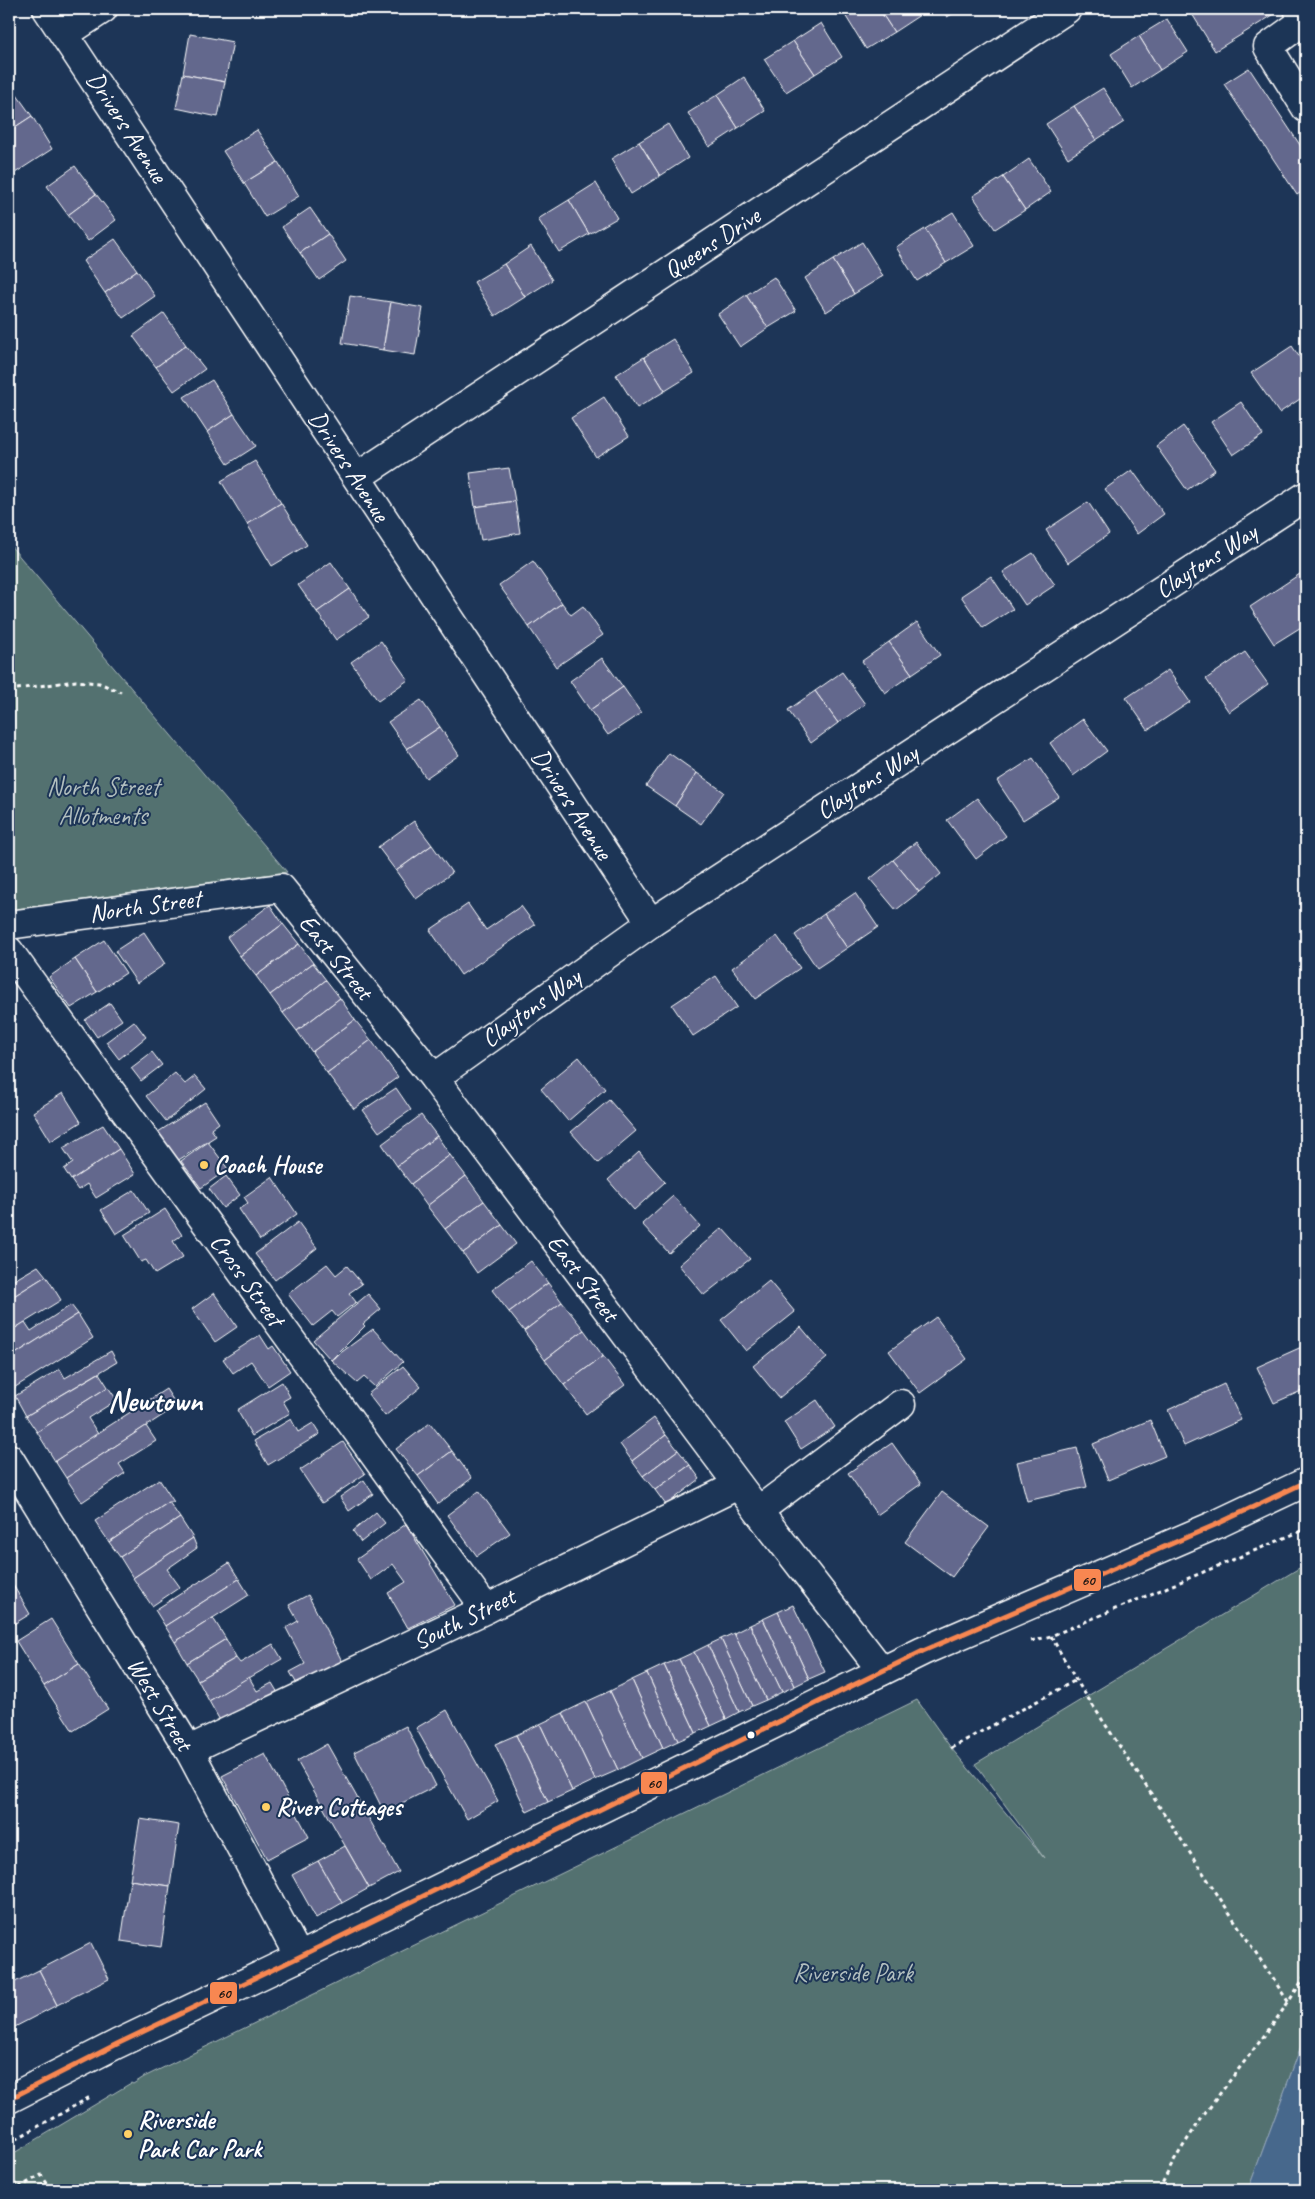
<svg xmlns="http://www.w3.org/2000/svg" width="1315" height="2199" font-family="Caveat,sans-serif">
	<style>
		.green { fill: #537170; stroke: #a9b8b8 }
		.water { fill: #47678c; stroke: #91a4ba }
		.building { fill: #64688d; stroke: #fff }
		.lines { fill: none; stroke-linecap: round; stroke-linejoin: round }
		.minor-casing { stroke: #fff; stroke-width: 31 }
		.major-casing { stroke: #fff; stroke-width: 31 }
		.path { stroke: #fff; stroke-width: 3; stroke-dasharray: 4 4; stroke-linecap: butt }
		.minor { stroke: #1d3557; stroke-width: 28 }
		.major { stroke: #1d3557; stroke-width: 28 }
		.bus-1-casing { stroke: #1d3557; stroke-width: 9 }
		.bus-1 { stroke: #f88751; stroke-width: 5 }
		.poi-dot { fill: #ffd166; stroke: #1d3557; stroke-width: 2 }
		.bus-dot { fill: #fff; stroke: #1d3557; stroke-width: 2 }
		.labels { text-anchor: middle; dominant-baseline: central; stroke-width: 4; stroke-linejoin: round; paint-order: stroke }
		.street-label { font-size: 25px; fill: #fff; stroke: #1d3557 }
		.park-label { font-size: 25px; fill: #b2bfbf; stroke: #1d3557 }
		.poi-label { font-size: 25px; font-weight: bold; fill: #fff; stroke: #1d3557; text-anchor: start }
		.district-label { font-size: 30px; font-weight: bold; fill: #fff; stroke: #1d3557 }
		.line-badge { stroke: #1d3557; stroke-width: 2 }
		.pale-badge-label { font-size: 14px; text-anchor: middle; font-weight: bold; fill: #111 }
	</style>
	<rect width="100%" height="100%" fill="#1d3557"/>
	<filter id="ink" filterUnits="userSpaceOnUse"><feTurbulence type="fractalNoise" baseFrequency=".02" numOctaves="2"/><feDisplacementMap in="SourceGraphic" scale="10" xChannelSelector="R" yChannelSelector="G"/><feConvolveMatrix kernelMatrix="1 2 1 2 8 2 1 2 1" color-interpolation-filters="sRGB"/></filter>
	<g filter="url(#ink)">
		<g class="green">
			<path d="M9,544L287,872L9,910Z"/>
			<path d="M1306,1564V2033L1248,2190H9V2156L131,2083L133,2084L144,2077L917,1700L951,1748L1044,1858L975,1764Z"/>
		</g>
		<path class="water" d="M1306,2033V2190H1248Z"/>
		<g class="building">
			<path d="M855,9H879L894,32L866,49L845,15Z"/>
			<path d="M879,9H920L923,13L894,32Z"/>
			<path d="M942,9H961L947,17Z"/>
			<path d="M1189,9H1280L1281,10L1215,51Z"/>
			<path d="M1167,19L1188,52L1160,70L1139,36Z"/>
			<path d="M821,23L842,57L815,74L793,41Z"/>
			<path d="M190,34L233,42L225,82L183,74Z"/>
			<path d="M1139,36L1160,70L1132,88L1111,54Z"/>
			<path d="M793,41L815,74L786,92L764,59Z"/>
			<path d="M1249,68L1306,154V189L1297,195L1224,84Z"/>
			<path d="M183,74L225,82L218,117L176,108Z"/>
			<path d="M744,77L765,111L738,128L717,95Z"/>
			<path d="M9,84L32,116L9,131Z"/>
			<path d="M1103,88L1124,122L1096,140L1074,106Z"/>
			<path d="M717,95L738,128L709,147L688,113Z"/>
			<path d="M1074,106L1096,140L1068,158L1046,124Z"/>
			<path d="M32,116L52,149L15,173L9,163V131Z"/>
			<path d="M668,124L688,158L660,176L639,142Z"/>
			<path d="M257,130L278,162L244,183L223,151Z"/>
			<path d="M639,142L660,176L631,194L611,159Z"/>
			<path d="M1029,159L1051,192L1025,210L1003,177Z"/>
			<path d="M278,162L299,196L265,217L244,183Z"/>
			<path d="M75,166L96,194L68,215L47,186Z"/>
			<path d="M1003,177L1025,210L995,229L973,196Z"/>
			<path d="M596,183L617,218L589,234L569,200Z"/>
			<path d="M96,194L116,220L88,241L68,215Z"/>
			<path d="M569,200L589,234L559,252L538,219Z"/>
			<path d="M310,208L328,234L300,253L282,227Z"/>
			<path d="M953,212L974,246L946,263L925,229Z"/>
			<path d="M925,229L946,263L917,281L896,247Z"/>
			<path d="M328,234L346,261L319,280L300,253Z"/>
			<path d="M115,239L137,270L105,293L83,261Z"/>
			<path d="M862,242L883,276L854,294L833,260Z"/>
			<path d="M531,246L552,280L525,297L504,264Z"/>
			<path d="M833,260L854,294L826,312L805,278Z"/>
			<path d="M504,264L525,297L495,316L474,282Z"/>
			<path d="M137,270L155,296L123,318L105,293Z"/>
			<path d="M774,277L796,311L768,328L746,295Z"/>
			<path d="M746,295L768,328L740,347L718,314Z"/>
			<path d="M350,296L391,302L383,350L342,343Z"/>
			<path d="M391,302L423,308L415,355L383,350Z"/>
			<path d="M164,313L186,345L156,367L133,336Z"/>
			<path d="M1306,328V342L1300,333Z"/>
			<path d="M673,339L694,373L665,391L644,357Z"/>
			<path d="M186,345L205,369L174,391L156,367Z"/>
			<path d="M1292,346L1306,367V395L1279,413L1251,373Z"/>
			<path d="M644,357L665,391L637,408L616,375Z"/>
			<path d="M212,380L234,414L207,432L184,397Z"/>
			<path d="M604,397L629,436L596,457L571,418Z"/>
			<path d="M1241,402L1263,435L1233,455L1211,422Z"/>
			<path d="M234,414L256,446L228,464L207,432Z"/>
			<path d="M1183,426L1215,470L1187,490L1156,446Z"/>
			<path d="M255,461L281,503L247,524L221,481Z"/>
			<path d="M509,468L515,501L475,507L470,473Z"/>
			<path d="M1132,470L1164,514L1137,534L1105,489Z"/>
			<path d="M515,501L520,533L481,540L475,507Z"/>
			<path d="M1088,502L1109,534L1068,563L1046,530Z"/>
			<path d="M281,503L307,545L272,566L247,524Z"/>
			<path d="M1033,553L1055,585L1025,605L1003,572Z"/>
			<path d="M533,561L562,603L529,627L499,585Z"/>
			<path d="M331,562L350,589L317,612L298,585Z"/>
			<path d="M1306,570V624L1274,644L1250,607Z"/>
			<path d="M991,576L1013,609L983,628L961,596Z"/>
			<path d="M350,589L369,617L336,640L317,612Z"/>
			<path d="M562,603L571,615L583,606L603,635L556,667L529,627Z"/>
			<path d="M917,622L940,655L912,674L889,642Z"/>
			<path d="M381,641L408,680L378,701L351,662Z"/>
			<path d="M889,642L912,674L885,693L862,661Z"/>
			<path d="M1245,652L1268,684L1229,712L1206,679Z"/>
			<path d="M602,658L623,687L590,710L570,681Z"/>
			<path d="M1168,670L1190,702L1148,730L1126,698Z"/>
			<path d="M842,672L865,704L838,723L815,691Z"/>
			<path d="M623,687L641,713L608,735L590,710Z"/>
			<path d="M815,691L838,723L811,743L788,710Z"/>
			<path d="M421,700L440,727L407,749L388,722Z"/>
			<path d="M1083,719L1107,751L1073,776L1050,743Z"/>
			<path d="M440,727L459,755L426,778L407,749Z"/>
			<path d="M669,753L697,773L675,806L646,786Z"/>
			<path d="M1033,758L1059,797L1023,820L997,781Z"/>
			<path d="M697,773L724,792L701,824L675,806Z"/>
			<path d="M977,798L1006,836L976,859L947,820Z"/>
			<path d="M414,821L432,845L396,871L378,847Z"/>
			<path d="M916,842L941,874L919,892L893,860Z"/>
			<path d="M432,845L452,873L416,899L396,871Z"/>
			<path d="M893,860L919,892L896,910L870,879Z"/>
			<path d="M855,893L878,927L847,948L824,914Z"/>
			<path d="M468,904L486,930L521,906L535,925L461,975L430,930Z"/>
			<path d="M270,905L283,924L240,956L227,937Z"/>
			<path d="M824,914L847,948L817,968L795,935Z"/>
			<path d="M283,924L299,944L256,976L240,956Z"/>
			<path d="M144,932L165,964L137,983L115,951Z"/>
			<path d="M777,936L800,968L755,999L732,968Z"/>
			<path d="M104,940L126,973L97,992L75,959Z"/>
			<path d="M299,944L313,963L270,995L256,976Z"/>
			<path d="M75,959L97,992L71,1008L49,977Z"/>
			<path d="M313,963L326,980L283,1013L270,995Z"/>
			<path d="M716,976L737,1007L693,1036L672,1005Z"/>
			<path d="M326,980L340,998L297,1031L283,1013Z"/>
			<path d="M340,998L355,1020L312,1052L297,1031Z"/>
			<path d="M110,1003L122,1020L97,1037L85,1020Z"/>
			<path d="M9,1004L16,1020L9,1023Z"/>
			<path d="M355,1020L371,1040L327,1073L312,1052Z"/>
			<path d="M134,1021L146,1037L119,1059L106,1042Z"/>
			<path d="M371,1040L398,1077L354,1109L327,1073Z"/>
			<path d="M152,1052L162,1065L141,1081L131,1068Z"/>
			<path d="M579,1057L605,1089L568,1121L541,1089Z"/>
			<path d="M175,1073L185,1084L195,1076L206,1089L166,1121L146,1096Z"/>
			<path d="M396,1088L411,1110L379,1132L363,1110Z"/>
			<path d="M63,1093L81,1122L51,1141L33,1112Z"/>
			<path d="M609,1100L636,1131L598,1163L571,1132Z"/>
			<path d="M205,1102L219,1123L211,1129L216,1136L177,1161L158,1132Z"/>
			<path d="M421,1115L437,1136L397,1166L382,1144Z"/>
			<path d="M103,1125L119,1149L71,1180L64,1169L73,1163L63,1148Z"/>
			<path d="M437,1136L450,1155L411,1184L397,1166Z"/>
			<path d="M208,1142L228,1169L201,1188L181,1161Z"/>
			<path d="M119,1149L135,1174L96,1198L87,1184L78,1190L71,1180Z"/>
			<path d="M639,1152L665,1182L634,1210L608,1180Z"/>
			<path d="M450,1155L466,1176L427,1206L411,1184Z"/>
			<path d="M226,1176L240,1195L223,1208L209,1189Z"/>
			<path d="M466,1176L484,1201L445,1229L427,1206Z"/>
			<path d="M272,1177L297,1214L260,1240L239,1209L248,1203L244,1197Z"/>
			<path d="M134,1190L149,1213L116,1234L101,1210Z"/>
			<path d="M673,1196L700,1226L669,1253L642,1224Z"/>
			<path d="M484,1201L502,1225L463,1253L445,1229Z"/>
			<path d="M165,1209L182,1235L173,1241L183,1257L155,1274L146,1260L141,1262L124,1235Z"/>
			<path d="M298,1222L317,1248L275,1280L255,1254Z"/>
			<path d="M502,1225L516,1244L477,1273L463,1253Z"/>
			<path d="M722,1228L750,1259L704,1295L679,1265Z"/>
			<path d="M531,1261L548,1283L509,1312L492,1290Z"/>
			<path d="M327,1264L336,1275L347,1266L362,1284L349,1293L356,1302L337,1317L332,1311L313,1326L288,1294Z"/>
			<path d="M38,1266L46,1276L9,1299V1283Z"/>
			<path d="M46,1276L61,1300L9,1332V1299Z"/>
			<path d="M769,1281L795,1312L746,1351L721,1320Z"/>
			<path d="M548,1283L562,1302L524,1331L509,1312Z"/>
			<path d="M214,1293L237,1327L215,1342L192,1309Z"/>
			<path d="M368,1294L381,1309L363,1324L365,1326L331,1360L313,1340Z"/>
			<path d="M562,1302L584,1330L545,1360L524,1331Z"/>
			<path d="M71,1305L78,1314L9,1358V1332L25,1322L31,1331Z"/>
			<path d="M78,1314L93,1338L9,1391V1358Z"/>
			<path d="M936,1317L967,1359L920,1393L889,1351Z"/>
			<path d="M801,1327L827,1358L779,1398L753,1366Z"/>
			<path d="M373,1329L403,1362L375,1387L364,1377L357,1383L331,1360Z"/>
			<path d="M584,1330L603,1356L564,1385L545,1360Z"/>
			<path d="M260,1335L269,1349L273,1346L290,1371L268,1386L251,1361L233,1373L223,1359Z"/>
			<path d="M1306,1345V1389L1274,1403L1257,1367Z"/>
			<path d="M111,1351L117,1362L26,1416L15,1396L60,1369L65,1378Z"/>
			<path d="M603,1356L625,1385L586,1414L564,1385Z"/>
			<path d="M403,1366L421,1387L385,1416L368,1394Z"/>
			<path d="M99,1373L108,1387L37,1432L26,1416Z"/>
			<path d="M282,1382L290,1397L283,1401L290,1413L252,1436L237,1410Z"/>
			<path d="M1224,1384L1241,1420L1184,1446L1168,1410Z"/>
			<path d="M108,1387L117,1400L88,1418L98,1434L55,1461L37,1432Z"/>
			<path d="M166,1389L177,1406L66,1478L55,1461Z"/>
			<path d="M817,1400L835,1427L801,1449L784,1422Z"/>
			<path d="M654,1418L666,1435L632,1461L620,1444Z"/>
			<path d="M291,1419L298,1432L313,1423L320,1434L268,1465L254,1441Z"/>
			<path d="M1150,1420L1165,1456L1108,1480L1093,1444Z"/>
			<path d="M430,1423L452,1451L418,1476L396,1449Z"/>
			<path d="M146,1426L156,1441L119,1464L125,1473L82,1502L66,1478Z"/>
			<path d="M666,1435L678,1450L643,1476L632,1461Z"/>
			<path d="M343,1442L365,1474L322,1503L300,1470Z"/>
			<path d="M892,1443L921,1484L877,1515L848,1473Z"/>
			<path d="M1077,1448L1087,1487L1027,1501L1017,1462Z"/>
			<path d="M678,1450L690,1465L655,1490L643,1476Z"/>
			<path d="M452,1451L472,1478L438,1504L418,1476Z"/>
			<path d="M690,1465L700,1479L666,1505L655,1490Z"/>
			<path d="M159,1479L174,1502H169L109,1542L95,1521Z"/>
			<path d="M364,1480L373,1494L349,1511L340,1497Z"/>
			<path d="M479,1491L510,1533L477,1556L447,1515Z"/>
			<path d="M942,1492L989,1527L952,1577L905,1542Z"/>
			<path d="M169,1502L180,1518L120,1557L109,1542Z"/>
			<path d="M376,1512L385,1523L361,1542L353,1531Z"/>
			<path d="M180,1518L193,1538L133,1578L120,1557Z"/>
			<path d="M406,1524L455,1605L408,1628L388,1593L406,1582L393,1564L371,1580L357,1559Z"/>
			<path d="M193,1538L197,1548L167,1569L180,1587L152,1606L133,1578Z"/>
			<path d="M229,1563L239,1579L165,1626L155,1610Z"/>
			<path d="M9,1578L30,1614L9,1627Z"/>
			<path d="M239,1579L249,1595L175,1642L165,1626Z"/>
			<path d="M308,1595L342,1661L297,1684L290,1672L305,1664L286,1628L298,1621L289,1605Z"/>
			<path d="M793,1605L825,1672L809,1679L778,1612Z"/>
			<path d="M778,1612L809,1679L795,1686L763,1619Z"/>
			<path d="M213,1618L226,1639L187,1663L175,1642Z"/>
			<path d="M51,1619L79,1664L44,1686L16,1641Z"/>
			<path d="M763,1619L795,1686L782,1692L750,1625Z"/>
			<path d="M750,1625L782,1692L766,1700L734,1633Z"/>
			<path d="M734,1633L766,1700L752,1706L721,1639Z"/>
			<path d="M226,1639L236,1658L198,1680L187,1663Z"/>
			<path d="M721,1639L752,1706L739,1712L708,1645Z"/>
			<path d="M273,1644L282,1659L209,1701L198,1680L236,1658L240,1663Z"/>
			<path d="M708,1645L739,1712L726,1719L694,1652Z"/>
			<path d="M694,1652L726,1719L711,1726L679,1659Z"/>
			<path d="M679,1659L711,1726L696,1733L664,1665Z"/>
			<path d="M79,1664L108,1709L73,1731L44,1686Z"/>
			<path d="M664,1665L696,1733L678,1741L647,1673Z"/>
			<path d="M647,1673L678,1741L663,1748L632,1680Z"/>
			<path d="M249,1677L257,1691L272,1683L278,1693L222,1724L209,1701Z"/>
			<path d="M632,1680L663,1748L642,1758L610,1691Z"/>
			<path d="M610,1691L642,1758L618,1770L586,1702Z"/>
			<path d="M586,1702L618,1770L595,1780L563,1713Z"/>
			<path d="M447,1710L498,1801L467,1819L416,1728Z"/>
			<path d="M563,1713L595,1780L572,1791L540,1724Z"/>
			<path d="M540,1724L572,1791L548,1802L516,1735Z"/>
			<path d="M406,1726L436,1786L384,1812L354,1752Z"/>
			<path d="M516,1735L548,1802L527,1812L495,1744Z"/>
			<path d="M327,1744L399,1872L369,1888L297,1761Z"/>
			<path d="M265,1754L309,1837L267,1859L222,1776Z"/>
			<path d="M140,1819L179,1825L170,1886L130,1880Z"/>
			<path d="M345,1846L369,1888L342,1903L318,1861Z"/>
			<path d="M318,1861L342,1903L316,1918L292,1875Z"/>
			<path d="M130,1880L170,1886L161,1947L121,1941Z"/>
			<path d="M91,1943L109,1979L57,2005L39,1970Z"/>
			<path d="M39,1970L57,2005L9,2030V1985Z"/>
			<path d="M43,2184L47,2190H32Z"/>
		</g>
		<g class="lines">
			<g class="minor-casing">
				<g id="minor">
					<path d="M47,9L651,923"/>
					<path d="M1298,9L1305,20L1268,47L1306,108"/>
					<path d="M65,34L103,9"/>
					<path d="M357,477L1067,9"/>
					<path d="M9,925L281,888L434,1078L758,1511L882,1671"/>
					<path d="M9,951L486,1609"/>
					<path d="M434,1078L651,923L1306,496"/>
					<path d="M9,1458L189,1750L299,1957"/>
					<path d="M758,1511L901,1404"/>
					<path d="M189,1750L486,1609L738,1485"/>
				</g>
			</g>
			<g class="major-casing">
				<path id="major" d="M9,2099L117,2044L299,1957L923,1651L1215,1525L1306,1482"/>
			</g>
			<g class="path">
				<path d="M9,690L76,681L99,683L121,692"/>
				<path d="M1051,1636L1076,1680L1289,2003"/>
				<path d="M1031,1641L1051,1636L1306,1529"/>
				<path d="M951,1748L1076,1680"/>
				<path d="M9,2143L92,2096"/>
				<path d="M9,2176L18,2188L41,2175L52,2190"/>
				<path d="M1159,2190C1196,2111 1262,2049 1306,1974"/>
			</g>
			<use href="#minor" class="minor"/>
			<use href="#major" class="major"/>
			<g class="bus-1-casing">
				<path id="bus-1" d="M9,2099L117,2044L299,1957L923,1651L1215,1525L1306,1482"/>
			</g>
			<use href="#bus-1" class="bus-1"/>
		</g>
	</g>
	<g class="poi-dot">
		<circle cx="204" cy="1165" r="5"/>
		<circle cx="266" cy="1807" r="5"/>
		<circle cx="128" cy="2134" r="5"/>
	</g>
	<circle class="bus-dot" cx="751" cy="1735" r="4.5"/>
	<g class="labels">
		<g class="street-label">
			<text transform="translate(127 127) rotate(57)">Drivers Avenue</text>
			<text transform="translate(712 243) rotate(-33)">Queens Drive</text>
			<text transform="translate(349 466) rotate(57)">Drivers Avenue</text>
			<text transform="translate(1206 561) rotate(-33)">Claytons Way</text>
			<text transform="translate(867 782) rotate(-33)">Claytons Way</text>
			<text transform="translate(572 804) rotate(57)">Drivers Avenue</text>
			<text transform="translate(145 906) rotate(-8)">North Street</text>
			<text transform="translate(336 957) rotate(51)">East Street</text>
			<text transform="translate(531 1008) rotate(-36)">Claytons Way</text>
			<text transform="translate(583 1278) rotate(53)">East Street</text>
			<text transform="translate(247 1280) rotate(54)">Cross Street</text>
			<text transform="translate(464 1619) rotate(-26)">South Street</text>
			<text transform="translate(160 1704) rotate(59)">West Street</text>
		</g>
		<g class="park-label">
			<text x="103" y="787">North Street<tspan x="103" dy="29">Allotments</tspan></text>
			<text x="853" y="1973">Riverside Park</text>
		</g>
		<g class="poi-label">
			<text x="214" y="1165">Coach House</text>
			<text x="276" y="1807">River Cottages</text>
			<text x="138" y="2120">Riverside<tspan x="138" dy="29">Park Car Park</tspan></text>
		</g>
		<g class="district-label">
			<text x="155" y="1401">Newtown</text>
		</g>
	</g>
	<g class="line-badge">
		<rect x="1073" y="1568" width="29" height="24" rx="5" fill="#f88751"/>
		<rect x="640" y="1771" width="28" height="24" rx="5" fill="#f88751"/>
		<rect x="209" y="1981" width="29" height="24" rx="5" fill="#f88751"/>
	</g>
	<g class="pale-badge-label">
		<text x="1088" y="1585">60</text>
		<text x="654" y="1788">60</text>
		<text x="224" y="1998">60</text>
	</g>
	<rect width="1315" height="2199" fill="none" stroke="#1d3557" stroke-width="30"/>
	<rect x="15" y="15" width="1285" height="2169" fill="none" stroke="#fff" stroke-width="2" filter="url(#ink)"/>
</svg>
